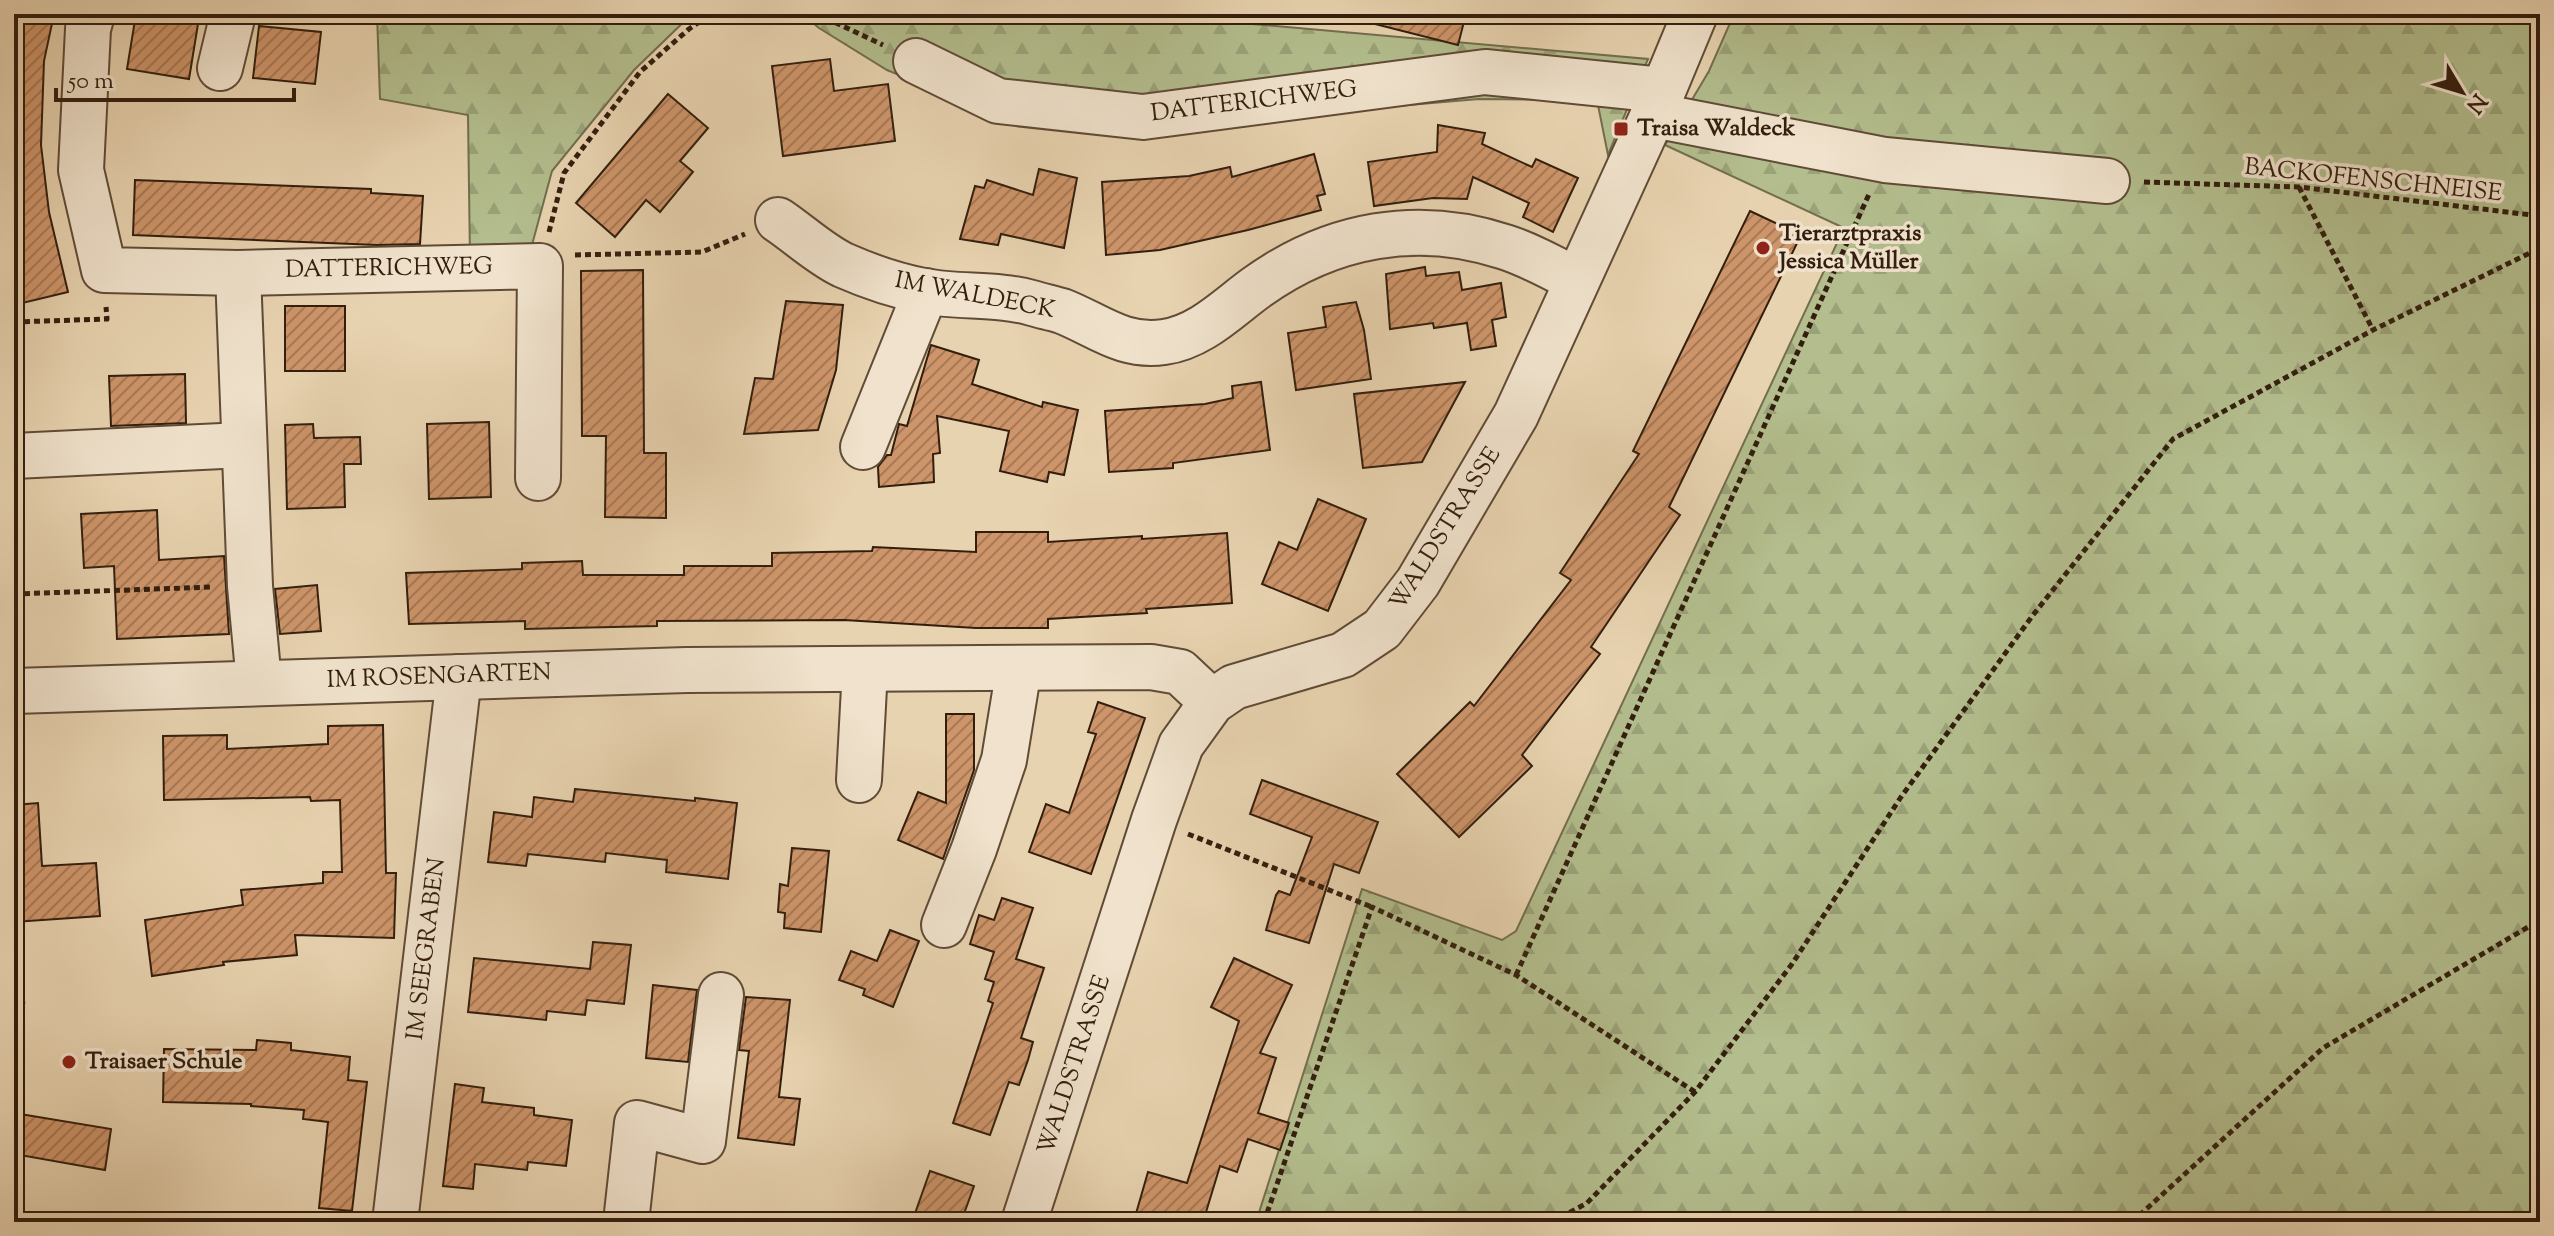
<svg xmlns="http://www.w3.org/2000/svg" width="2554" height="1236" font-family="'Sorts Mill Goudy',serif">
	<style>
		.forest { fill: url(#forest-firs); stroke: #736e4e; stroke-width: 2 }
		.building { fill: url(#building-hatch); stroke: #331e0e; stroke-width: 2 }
		.lines { fill: none; stroke-linecap: round; stroke-linejoin: round }
		.minor-casing { stroke: #604b36; stroke-width: 48 }
		.path { stroke: #331e0e; stroke-width: 5; stroke-dasharray: 6 4; stroke-linecap: butt }
		.minor { stroke: #f0e2cc; stroke-width: 44 }
		.poi-dot { fill: #8f2418; stroke: #f0e2cc; stroke-width: 3 }
		.labels { text-anchor: middle; dominant-baseline: central; stroke-width: 7; stroke-linejoin: round; paint-order: stroke }
		.street-label { font-size: 24px; fill: #331e0e; stroke: #f0e2cc }
		.poi-label { font-size: 24px; font-weight: bold; fill: #331e0e; stroke: #f0e2cc; text-anchor: start }
	</style>
	<defs>
		<pattern id="forest-firs" width="22" height="20" patternUnits="userSpaceOnUse" patternTransform="scale(2)"><rect width="22" height="20" fill="#b3bd8d"/><path d="M5 1l3.5 6h-7zM16 11l3.5 6h-7z" fill="#9aa278"/></pattern>
		<pattern id="building-hatch" width="6" height="6" patternUnits="userSpaceOnUse" patternTransform="scale(2)"><rect width="6" height="6" fill="#ce956a"/><path d="M-1 1l2-2M0 6l6-6M5 7l2-2" fill="none" stroke="#a87956"/></pattern>
	</defs>
	<rect width="100%" height="100%" fill="#e8d3b0"/>
	<filter id="stains"><feTurbulence type="fractalNoise" baseFrequency=".0025" numOctaves="4"/><feColorMatrix values="0 0 0 0 .2 0 0 0 0 .09 0 0 0 0 .02 0 0 0 .5 -.17"/></filter>
	<radialGradient id="worn" r=".72"><stop offset=".6" stop-color="#630" stop-opacity="0"/><stop offset="1" stop-color="#630" stop-opacity=".3"/></radialGradient>
	<g class="forest">
		<path d="M377,14H692L634,70L552,171L529,256L470,260L468,115L380,99Z"/>
		<path d="M802,14H1140L1648,59L1608,155L1597,100L1479,99L1362,109L968,103L887,70L819,28Z"/>
		<path d="M1734,14H2540V1222H1256L1362,889L1502,940L1516,931L1844,228L1665,145L1709,71Z"/>
	</g>
	<g class="building">
		<path d="M14,14H54L44,61L41,145L49,212L68,292L14,305Z"/>
		<path d="M136,14L198,24L189,79L127,69Z"/>
		<path d="M1372,14H1466L1458,45L1371,23Z"/>
		<path d="M259,26L321,32L315,84L253,78Z"/>
		<path d="M830,59L834,91L888,84L895,141L783,156L772,66Z"/>
		<path d="M668,94L708,128L680,161L693,172L660,212L646,200L615,237L576,203Z"/>
		<path d="M1438,125L1485,133L1482,144L1532,167L1536,159L1578,178L1553,232L1523,217L1529,203L1473,177L1467,199L1433,198L1374,206L1368,162L1437,152Z"/>
		<path d="M1314,154L1325,194L1317,196L1321,210L1248,230L1160,250L1106,255L1102,182L1189,176L1230,167L1232,177Z"/>
		<path d="M1039,169L1077,178L1064,248L1001,234L998,245L960,239L975,186L984,188L987,180L1033,195Z"/>
		<path d="M135,180L371,189V193L423,196L420,244L377,245L133,235Z"/>
		<path d="M1750,211L1801,235L1669,507L1680,515L1591,647L1600,654L1522,755L1532,766L1459,837L1397,774L1470,702L1474,706L1571,580L1560,573L1639,454L1633,451Z"/>
		<path d="M1425,267L1426,276L1459,272L1462,290L1501,283L1506,317L1492,320L1496,346L1471,350L1467,323L1434,328L1433,323L1390,329L1386,274Z"/>
		<path d="M643,270L644,453H666V518L605,517L606,436H582L581,271Z"/>
		<path d="M786,301L843,305L836,370L818,430L744,434L755,378L773,379Z"/>
		<path d="M1356,302L1364,330L1371,379L1296,390L1288,333L1326,327L1323,307Z"/>
		<rect x="285" y="306" width="60" height="65"/>
		<path d="M931,345L979,360L972,384L1042,407L1043,402L1078,410L1064,475L1049,472L1047,482L1000,471L1009,431L937,416L940,453L933,454L934,482L879,487L878,467L887,455H891L899,424L907,426Z"/>
		<path d="M185,374L186,423L111,426L109,376Z"/>
		<path d="M1261,382L1270,450L1173,463V468L1109,472L1105,411L1205,404L1233,398L1232,386Z"/>
		<path d="M1465,382L1422,462L1363,468L1354,394Z"/>
		<path d="M489,422L491,497L429,499L427,424Z"/>
		<path d="M313,424L314,438L360,437L361,464H344L345,507L287,509L285,425Z"/>
		<path d="M1318,499L1366,519L1328,611L1262,584L1279,542L1297,550Z"/>
		<path d="M157,510L159,560L224,556L229,634L117,639L114,566L84,568L81,514Z"/>
		<path d="M976,532H1048V542L1142,536V539L1227,533L1232,603L1146,609L1147,613L1048,619V628H976L844,620L657,621V626L525,629V621L409,624L406,573L522,569V563L582,561L583,575H684V566H772V553L872,551L873,547L976,552Z"/>
		<path d="M317,585L321,631L280,634L275,589Z"/>
		<path d="M1098,702L1145,718L1091,874L1029,852L1046,804L1069,813L1096,734L1088,732Z"/>
		<path d="M946,714H974V770L943,859L898,840L918,792L946,803Z"/>
		<path d="M383,725L386,873H396L394,938L295,935L297,955L223,962L224,965L152,976L145,920L243,905L241,890L323,883V872H342L340,800L311,801L310,797L164,800L163,736L227,735V749L328,744V726Z"/>
		<path d="M1262,780L1378,822L1359,873L1334,864L1309,943L1266,930L1276,895L1279,891L1290,895L1312,837L1250,814Z"/>
		<path d="M575,789L695,801V798L737,803L728,879L666,872L667,860L606,853L605,862L528,854L526,866L488,862L494,812L532,817L534,797L573,802Z"/>
		<path d="M38,803L42,866L96,863L100,916L14,922V805Z"/>
		<path d="M792,848L829,851L821,932L784,928L785,913L778,912L780,884L788,886Z"/>
		<path d="M1002,898L1033,908L1016,959L1044,968L1021,1038L1033,1042L1028,1060L1019,1085L1009,1082L990,1135L953,1123L993,1003L988,1001L994,982L985,979L994,952L970,944L979,915L994,920Z"/>
		<path d="M890,930L919,941L893,1007L863,995L865,989L839,980L851,951L877,961Z"/>
		<path d="M593,942L631,945L624,1004L587,1000L585,1015L547,1011L546,1020L468,1012L474,958L590,969Z"/>
		<path d="M1234,958L1292,985L1260,1053L1276,1058L1258,1113L1289,1123L1280,1150L1248,1139L1237,1172L1220,1166L1203,1222H1152L1135,1217L1148,1172L1187,1183L1239,1021L1211,1007Z"/>
		<path d="M653,985L697,990L688,1062L646,1058Z"/>
		<path d="M746,997L790,1000L779,1097L800,1099L794,1145L738,1138L749,1051L739,1050Z"/>
		<path d="M257,1040L291,1043V1050L350,1057L348,1080L367,1082L352,1211L319,1208L328,1122L303,1119L304,1110L251,1106V1104L163,1102L164,1049L256,1050Z"/>
		<path d="M455,1084L484,1088L482,1102L534,1108V1115L572,1120L566,1166L528,1162L527,1170L475,1164L473,1189L443,1186Z"/>
		<path d="M14,1113L111,1129L105,1170L14,1154Z"/>
		<path d="M930,1171L974,1186L961,1222H912Z"/>
	</g>
	<g class="lines">
		<g class="minor-casing">
			<g id="minor">
				<path d="M92,14L88,29L81,170L104,270L238,273L540,266L538,478"/>
				<path d="M916,61L998,101L1143,117L1485,72L1662,90"/>
				<path d="M220,68L233,14"/>
				<path d="M1653,115L1885,160L2107,181"/>
				<path d="M778,220C799,234 820,254 843,265C868,276 897,286 924,291C960,298 997,293 1032,303C1042,306 1052,308 1062,311C1098,325 1122,348 1164,342C1201,337 1229,307 1257,287C1331,234 1418,218 1505,247C1530,255 1553,268 1576,280"/>
				<path d="M238,273L250,586L259,682"/>
				<path d="M863,447L926,291"/>
				<path d="M14,456L243,445"/>
				<path d="M14,691L687,670L1151,667L1180,672L1212,702"/>
				<path d="M859,780L865,669"/>
				<path d="M944,925L974,849L1004,760L1019,668"/>
				<path d="M395,1222L459,677"/>
				<path d="M626,1222L637,1123L703,1141L721,995"/>
				<path d="M1024,1222L1154,820L1181,745L1212,702L1234,687L1343,655L1382,629L1418,582L1516,415L1653,115L1695,14"/>
			</g>
		</g>
		<g class="path">
			<path d="M817,14L883,45"/>
			<path d="M2144,182L2299,187L2540,216"/>
			<path d="M2299,187L2373,330"/>
			<path d="M549,232L564,173L640,72L689,29L711,14"/>
			<path d="M575,255L702,252L745,234"/>
			<path d="M14,322L107,319L106,307"/>
			<path d="M14,594L213,587"/>
			<path d="M1188,834L1372,907"/>
			<path d="M1516,975L1870,192"/>
			<path d="M14,1003L25,1001"/>
			<path d="M1264,1222L1372,907L1516,975L1695,1092"/>
			<path d="M1552,1222L1587,1203L1695,1092L1792,964L1901,797L2033,615L2173,439L2373,330L2540,248"/>
			<path d="M2132,1222L2323,1048L2540,920"/>
		</g>
		<use href="#minor" class="minor"/>
	</g>
	<g class="poi-dot">
		<rect x="1613" y="121" width="16" height="16" rx="4"/>
		<circle cx="1763" cy="248" r="8"/>
		<circle cx="69" cy="1062" r="8"/>
	</g>
	<g class="labels">
		<g class="street-label">
			<text transform="translate(1254 102) rotate(-7)">DATTERICHWEG</text>
			<text transform="translate(2373 181) rotate(6)">BACKOFENSCHNEISE</text>
			<text transform="translate(389 269) rotate(-1)">DATTERICHWEG</text>
			<text transform="translate(975 296) rotate(11)">IM WALDECK</text>
			<text transform="translate(1446 529) rotate(-58)">WALDSTRASSE</text>
			<text transform="translate(439 677) rotate(-2)">IM ROSENGARTEN</text>
			<text transform="translate(427 949) rotate(-83)">IM SEEGRABEN</text>
			<text transform="translate(1075 1065) rotate(-72)">WALDSTRASSE</text>
		</g>
		<g class="poi-label">
			<text x="1637" y="129">Traisa Waldeck</text>
			<text x="1779" y="234">Tierarztpraxis<tspan x="1779" dy="28">Jessica Müller</tspan></text>
			<text x="85" y="1062">Traisaer Schule</text>
		</g>
	</g>
	<rect width="2554" height="1236" fill="none" stroke="#e8d3b0" stroke-width="48"/>
	<rect x="16" y="16" width="2522" height="1204" fill="none" stroke="#331e0e" stroke-width="4"/>
	<rect x="24" y="24" width="2506" height="1188" fill="none" stroke="#331e0e" stroke-width="2"/>
	<g transform="translate(2462 92) rotate(128)" stroke="#f0e2cc" stroke-width="6" paint-order="stroke">
	<path d="M0-6L14 30L0 20L-14 30Z" fill="#331e0e"/>
	<text y="-12" font-size="22" font-weight="bold" text-anchor="middle" fill="#331e0e">N</text>
	</g>
	<path d="M56 88v12h238v-12" fill="none" stroke="#331e0e" stroke-width="4"/>
	<text x="68" y="88" font-size="24" fill="#331e0e" stroke="#f0e2cc" stroke-width="6" paint-order="stroke">50 m</text>
	<rect width="100%" height="100%" filter="url(#stains)"/>
	<rect width="100%" height="100%" fill="url(#worn)"/>
</svg>
